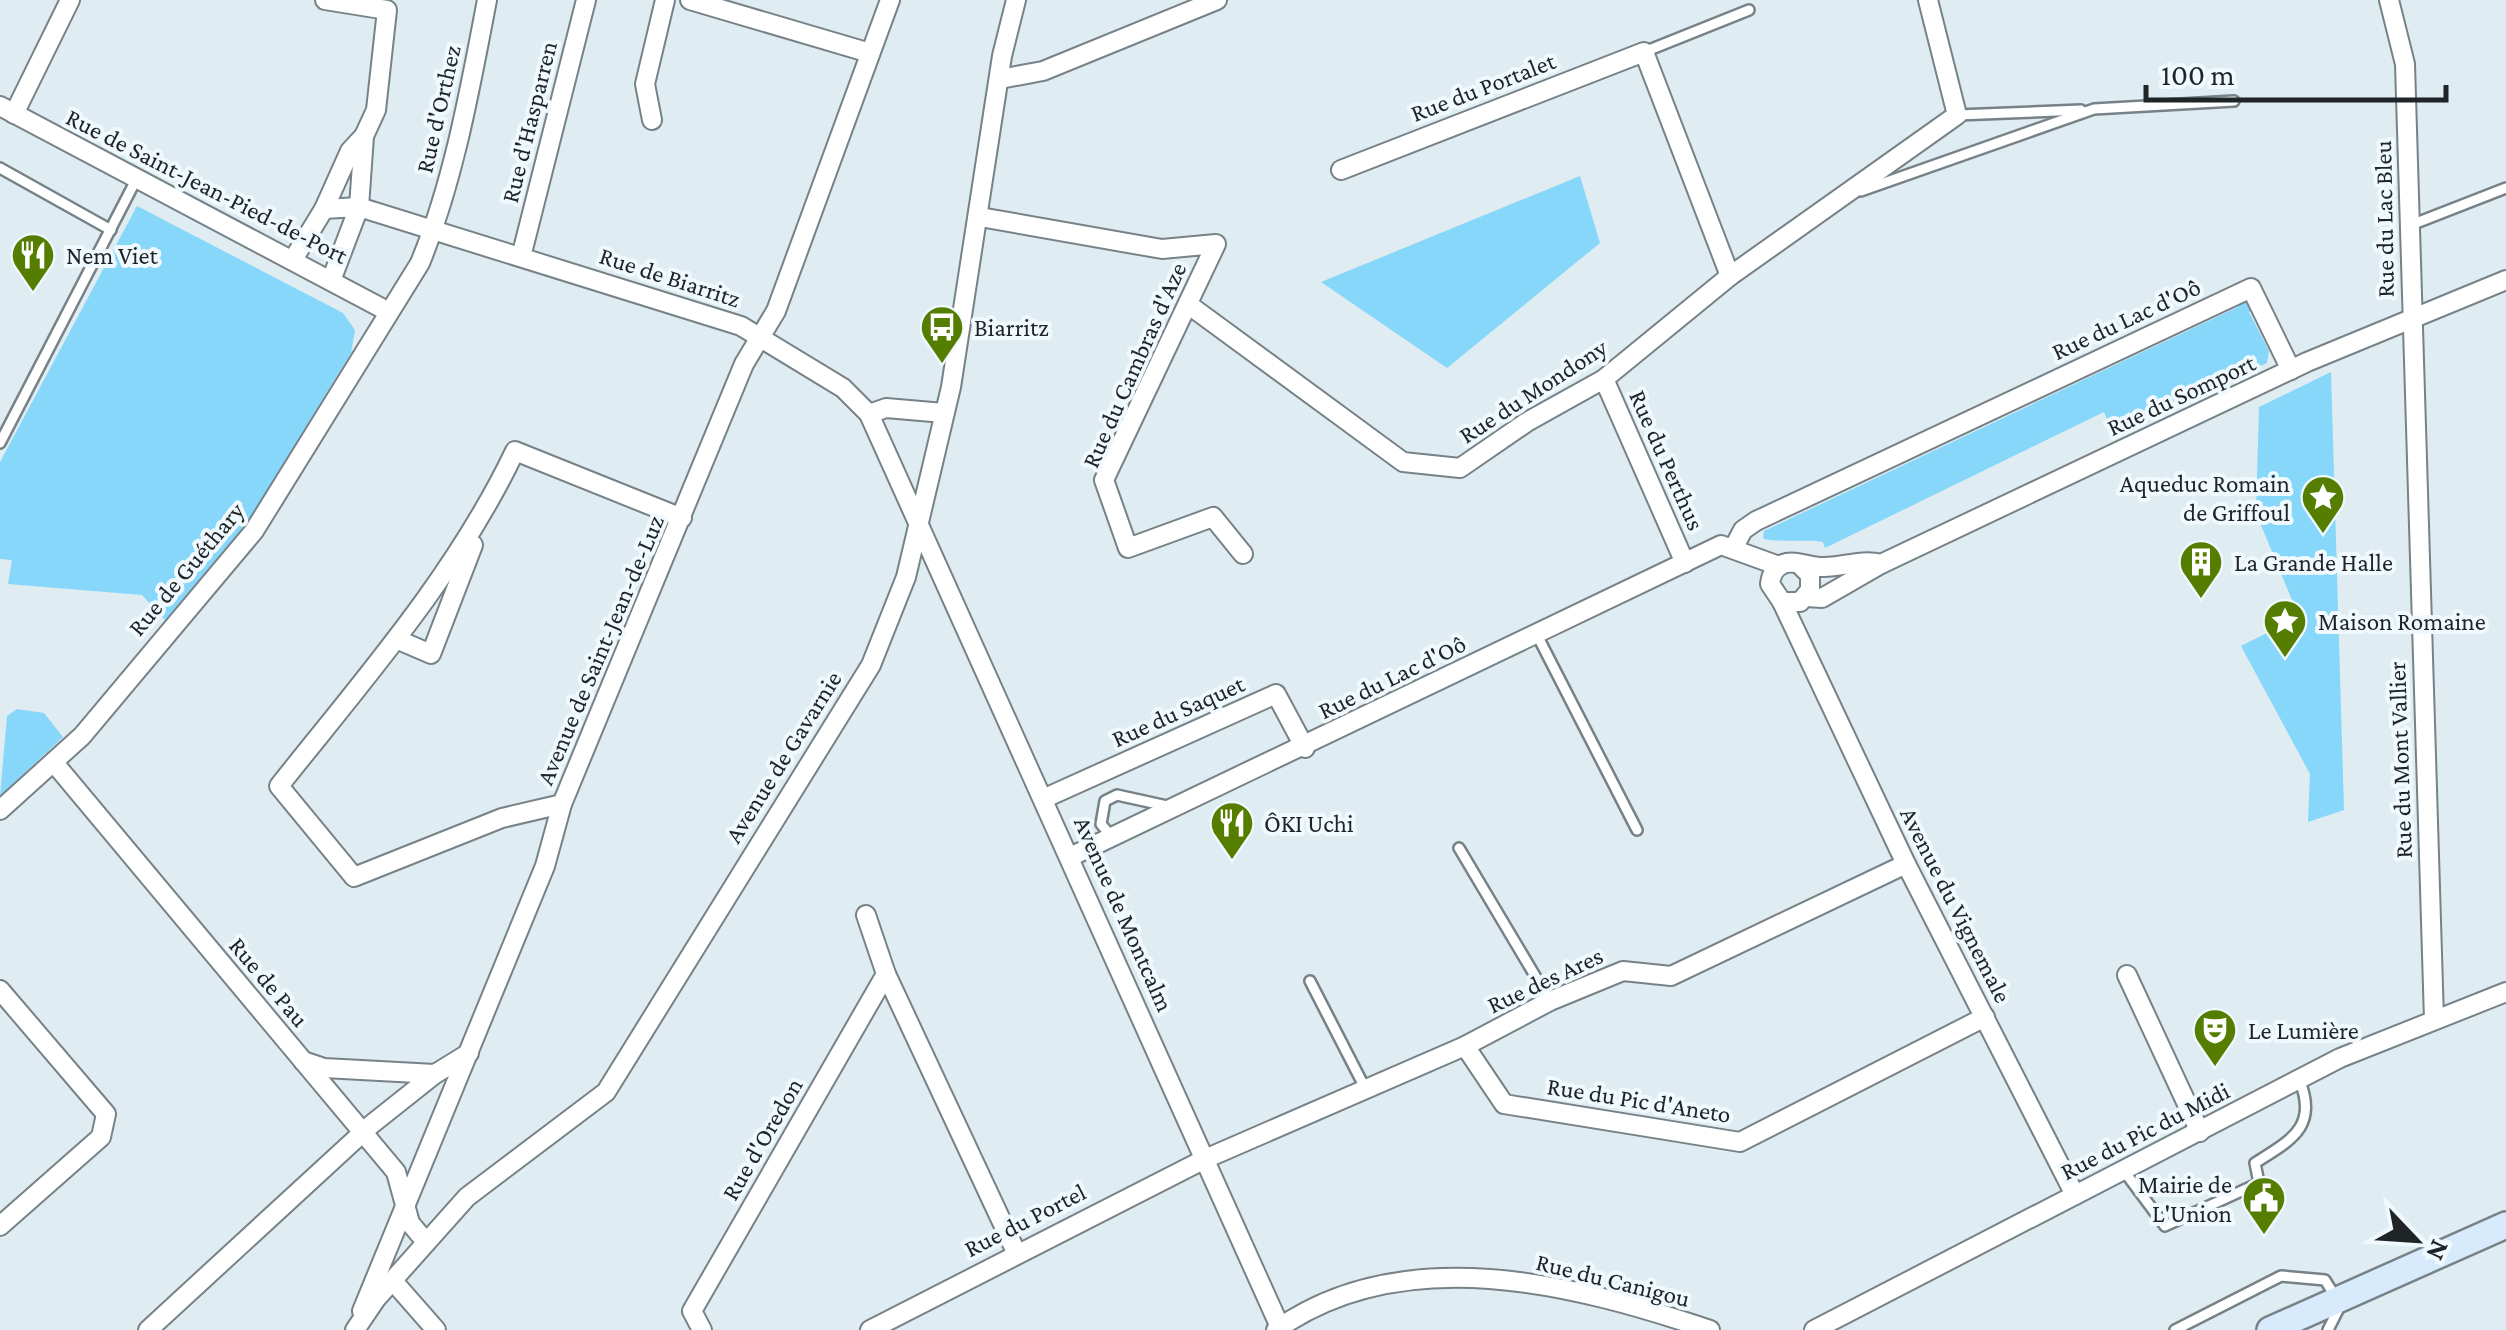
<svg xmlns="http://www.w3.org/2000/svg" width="2506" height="1330" font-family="'Crimson Pro',serif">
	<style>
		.green { fill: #86d7f9 }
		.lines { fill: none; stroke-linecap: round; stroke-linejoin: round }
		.lane-casing { stroke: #768287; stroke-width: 14 }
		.street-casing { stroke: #768287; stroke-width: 22 }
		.secondary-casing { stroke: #768287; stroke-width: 30 }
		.lane { stroke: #fff; stroke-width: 9 }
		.street { stroke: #fff; stroke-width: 18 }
		.secondary { stroke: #d7ebfc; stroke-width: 25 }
		.labels { text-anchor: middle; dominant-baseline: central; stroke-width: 8; stroke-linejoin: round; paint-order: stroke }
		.street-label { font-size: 25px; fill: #1f2426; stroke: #eff9fe }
		.poi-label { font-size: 25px; fill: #1f2426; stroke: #eff9fe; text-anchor: start }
	</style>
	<rect width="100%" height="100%" fill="#dfecf2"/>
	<g class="green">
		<path d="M1580,176L1600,243L1447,368L1321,282Z"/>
		<path d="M137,206L343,313L355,330L351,353L247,523L165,620L142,595L8,584L12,560L0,559V462Z"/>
		<path d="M2237,301L2250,303L2254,309L2249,312L2269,351L2267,363L2226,383L2222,378L2195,391L2197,397L2110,427L2104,412L1825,548L1823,542C1807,539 1770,543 1763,538L1764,531L2238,307Z"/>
		<path d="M2331,372L2344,810L2308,822L2310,774L2241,646L2299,617L2256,513L2259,407Z"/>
		<path d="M17,709L44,713L63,737L0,796L7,716Z"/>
	</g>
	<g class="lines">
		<g class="lane-casing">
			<g id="lane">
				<path d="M1644,52L1749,10"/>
				<path d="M1957,115L2081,110"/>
				<path d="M0,168L111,230"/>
				<path d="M1861,191L2094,109L2234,101"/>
				<path d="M2411,225L2506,188"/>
				<path d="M0,443L137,178"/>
				<path d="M1537,635L1637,830"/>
				<path d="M1111,836L1101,824L1105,801L1117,795L1167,806"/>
				<path d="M1459,848L1550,1001"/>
				<path d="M1310,981L1364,1086"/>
				<path d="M2124,1171L2165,1226L2259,1183L2255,1163C2291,1140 2319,1127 2299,1079"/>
				<path d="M2175,1330L2281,1276L2325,1280L2336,1298"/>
				<path d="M2328,1330L2340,1306"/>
			</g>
		</g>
		<g class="street-casing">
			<g id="street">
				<path d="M325,0L387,10L376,110L364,136L359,207L332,278"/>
				<path d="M690,0L870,53"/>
				<path d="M2389,0L2405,64L2434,1020"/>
				<path d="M1000,79L1043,71L1217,0"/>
				<path d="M0,106L389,312"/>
				<path d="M14,114L70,0"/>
				<path d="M652,120L645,84L665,0"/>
				<path d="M1341,170L1644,52L1730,276"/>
				<path d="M324,209L350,151L364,136"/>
				<path d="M980,217L1162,249L1216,244L1104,480L1128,548L1213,517L1243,554"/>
				<path d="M521,257L586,0"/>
				<path d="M294,258L324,209L359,207L741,326L843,388L869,414L1280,1327"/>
				<path d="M1189,305L1403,462L1460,468L1527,422L1604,379L1730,276L1957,115L1928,0"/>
				<path d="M1604,379L1685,563"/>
				<path d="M869,414L886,408L944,413"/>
				<path d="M1734,547L1743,530L1756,521L2251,288L2291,370"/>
				<path d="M1799,564L1810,575V590L1800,602H1782L1770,584C1771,575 1774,568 1783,564C1795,559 1811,568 1824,567C1843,567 1862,559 1881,564"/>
				<path d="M1806,597L1822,598L1881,564L2307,362L2506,280"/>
				<path d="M1782,602L1906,864L2075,1195"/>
				<path d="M396,639L431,654L473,545"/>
				<path d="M55,764L396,1172L410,1223L426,1242"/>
				<path d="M1045,798L1276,694L1305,748"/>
				<path d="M562,804L502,818L354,877L279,786C364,679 456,575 515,451L682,518"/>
				<path d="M0,810L82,736L254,531L420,263C454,180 470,89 487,0"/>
				<path d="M1072,856L1721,545L1779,566"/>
				<path d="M866,915L886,974L1016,1252"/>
				<path d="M2127,975L2200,1132"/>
				<path d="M0,990L106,1114L101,1137L0,1226"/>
				<path d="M1465,1046L1504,1104L1740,1142L1985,1017"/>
				<path d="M303,1061L324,1068L435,1074L469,1053"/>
				<path d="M393,1281L436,1330"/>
				<path d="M362,1311L545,866L562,804L744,364L776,311L890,0"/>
				<path d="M148,1330L372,1124L435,1074"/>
				<path d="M355,1330L376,1299L467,1197L606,1092L871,665L906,577L951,387L1002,56L1016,0"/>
				<path d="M702,1330L692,1311L886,974"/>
				<path d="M870,1330L1205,1159L1465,1046L1550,1001L1623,971L1671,976L1906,864"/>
				<path d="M1276,1330C1403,1240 1574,1284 1710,1330"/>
				<path d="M1814,1330L2340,1058L2506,992"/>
			</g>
		</g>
		<g class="secondary-casing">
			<path id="secondary" d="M2270,1330L2506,1225"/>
		</g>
		<use href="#lane" class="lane"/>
		<use href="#street" class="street"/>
		<use href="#secondary" class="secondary"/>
	</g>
	<defs>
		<g id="restaurant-pin" transform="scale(2.25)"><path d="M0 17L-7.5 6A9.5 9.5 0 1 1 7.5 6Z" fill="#557e00" stroke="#eff9fe"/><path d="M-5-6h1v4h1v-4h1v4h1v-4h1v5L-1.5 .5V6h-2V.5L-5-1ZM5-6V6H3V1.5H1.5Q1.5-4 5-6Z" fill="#fff"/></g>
		<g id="bus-pin" transform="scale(2.25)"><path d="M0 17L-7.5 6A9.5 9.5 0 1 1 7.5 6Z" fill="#557e00" stroke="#eff9fe"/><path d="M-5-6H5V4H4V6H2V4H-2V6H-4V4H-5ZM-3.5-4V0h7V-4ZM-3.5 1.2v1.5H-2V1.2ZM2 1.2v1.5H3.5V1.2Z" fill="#fff"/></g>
		<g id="sight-pin" transform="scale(2.25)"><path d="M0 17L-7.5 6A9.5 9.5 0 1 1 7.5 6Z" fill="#557e00" stroke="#eff9fe"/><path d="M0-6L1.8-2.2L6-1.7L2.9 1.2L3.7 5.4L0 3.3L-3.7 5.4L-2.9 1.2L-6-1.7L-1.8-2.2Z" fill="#fff"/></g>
		<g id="building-pin" transform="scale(2.25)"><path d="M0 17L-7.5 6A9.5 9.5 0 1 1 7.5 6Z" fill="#557e00" stroke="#eff9fe"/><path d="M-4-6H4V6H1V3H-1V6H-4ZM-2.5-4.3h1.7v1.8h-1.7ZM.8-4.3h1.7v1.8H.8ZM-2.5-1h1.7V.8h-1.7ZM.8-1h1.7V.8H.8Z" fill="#fff"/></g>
		<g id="theatre-pin" transform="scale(2.25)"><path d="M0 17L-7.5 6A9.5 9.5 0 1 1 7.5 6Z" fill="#557e00" stroke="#eff9fe"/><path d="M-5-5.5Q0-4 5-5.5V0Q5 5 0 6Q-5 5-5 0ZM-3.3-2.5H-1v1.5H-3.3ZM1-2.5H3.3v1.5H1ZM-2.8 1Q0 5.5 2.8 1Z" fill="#fff"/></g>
		<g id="civic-pin" transform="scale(2.25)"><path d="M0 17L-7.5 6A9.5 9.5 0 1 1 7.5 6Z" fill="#557e00" stroke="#eff9fe"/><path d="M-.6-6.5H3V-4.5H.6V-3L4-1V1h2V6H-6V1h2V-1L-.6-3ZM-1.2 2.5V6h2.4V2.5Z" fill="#fff"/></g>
	</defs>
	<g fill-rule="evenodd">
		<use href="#restaurant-pin" x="33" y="255"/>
		<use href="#bus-pin" x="942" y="327"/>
		<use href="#sight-pin" x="2323" y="497"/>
		<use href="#building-pin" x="2201" y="562"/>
		<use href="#sight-pin" x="2285" y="621"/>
		<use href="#restaurant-pin" x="1232" y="823"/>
		<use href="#theatre-pin" x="2215" y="1030"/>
		<use href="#civic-pin" x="2264" y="1198"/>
	</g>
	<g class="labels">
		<g class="street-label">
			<text transform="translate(1483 87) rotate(-21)">Rue du Portalet</text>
			<text transform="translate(438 109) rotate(-77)">Rue d'Orthez</text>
			<text transform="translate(529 122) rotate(-76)">Rue d'Hasparren</text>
			<text transform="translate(207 186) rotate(27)">Rue de Saint-Jean-Pied-de-Port</text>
			<text transform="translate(2384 219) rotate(-91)">Rue du Lac Bleu</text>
			<text transform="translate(670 277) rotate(18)">Rue de Biarritz</text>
			<text transform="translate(2126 319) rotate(-25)">Rue du Lac d'Oô</text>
			<text transform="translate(1134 365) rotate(-66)">Rue du Cambras d'Aze</text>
			<text transform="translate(1533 391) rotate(-33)">Rue du Mondony</text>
			<text transform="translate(2181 395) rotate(-25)">Rue du Somport</text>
			<text transform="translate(1667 460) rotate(66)">Rue du Perthus</text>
			<text transform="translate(186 569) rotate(-50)">Rue de Guéthary</text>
			<text transform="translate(600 650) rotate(-67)">Avenue de Saint-Jean-de-Luz</text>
			<text transform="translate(1392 677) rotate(-26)">Rue du Lac d'Oô</text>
			<text transform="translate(1178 711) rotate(-24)">Rue du Saquet</text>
			<text transform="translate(783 757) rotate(-58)">Avenue de Gavarnie</text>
			<text transform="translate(2400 760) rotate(-92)">Rue du Mont Vallier</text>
			<text transform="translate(1956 905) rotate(63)">Avenue du Vignemale</text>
			<text transform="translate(1124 914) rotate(66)">Avenue de Montcalm</text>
			<text transform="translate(1545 980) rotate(-25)">Rue des Ares</text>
			<text transform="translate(269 982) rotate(50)">Rue de Pau</text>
			<text transform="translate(1639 1100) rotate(9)">Rue du Pic d'Aneto</text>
			<text transform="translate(2145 1131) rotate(-27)">Rue du Pic du Midi</text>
			<text transform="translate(762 1139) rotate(-60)">Rue d'Oredon</text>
			<text transform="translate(1025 1220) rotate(-27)">Rue du Portel</text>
			<text transform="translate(1613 1280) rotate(14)">Rue du Canigou</text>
		</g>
		<g class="poi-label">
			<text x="66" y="255">Nem Viet</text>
			<text x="974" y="327">Biarritz</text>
			<text x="2290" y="483" text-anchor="end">Aqueduc Romain<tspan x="2290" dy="29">de Griffoul</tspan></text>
			<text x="2234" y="562">La Grande Halle</text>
			<text x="2318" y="621">Maison Romaine</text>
			<text x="1264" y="823">ÔKI Uchi</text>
			<text x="2248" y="1030">Le Lumière</text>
			<text x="2232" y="1184" text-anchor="end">Mairie de<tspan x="2232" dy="29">L'Union</tspan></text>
		</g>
	</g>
	<g transform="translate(2416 1240) rotate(115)" stroke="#eff9fe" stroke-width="8" paint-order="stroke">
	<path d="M0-8L18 38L0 25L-18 38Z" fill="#1f2426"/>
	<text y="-15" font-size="28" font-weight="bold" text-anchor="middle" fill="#1f2426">N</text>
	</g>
	<path d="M2146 85v15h300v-15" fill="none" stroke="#1f2426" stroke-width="5"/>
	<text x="2161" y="85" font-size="30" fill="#1f2426" stroke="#eff9fe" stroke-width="8" paint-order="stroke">100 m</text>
</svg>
